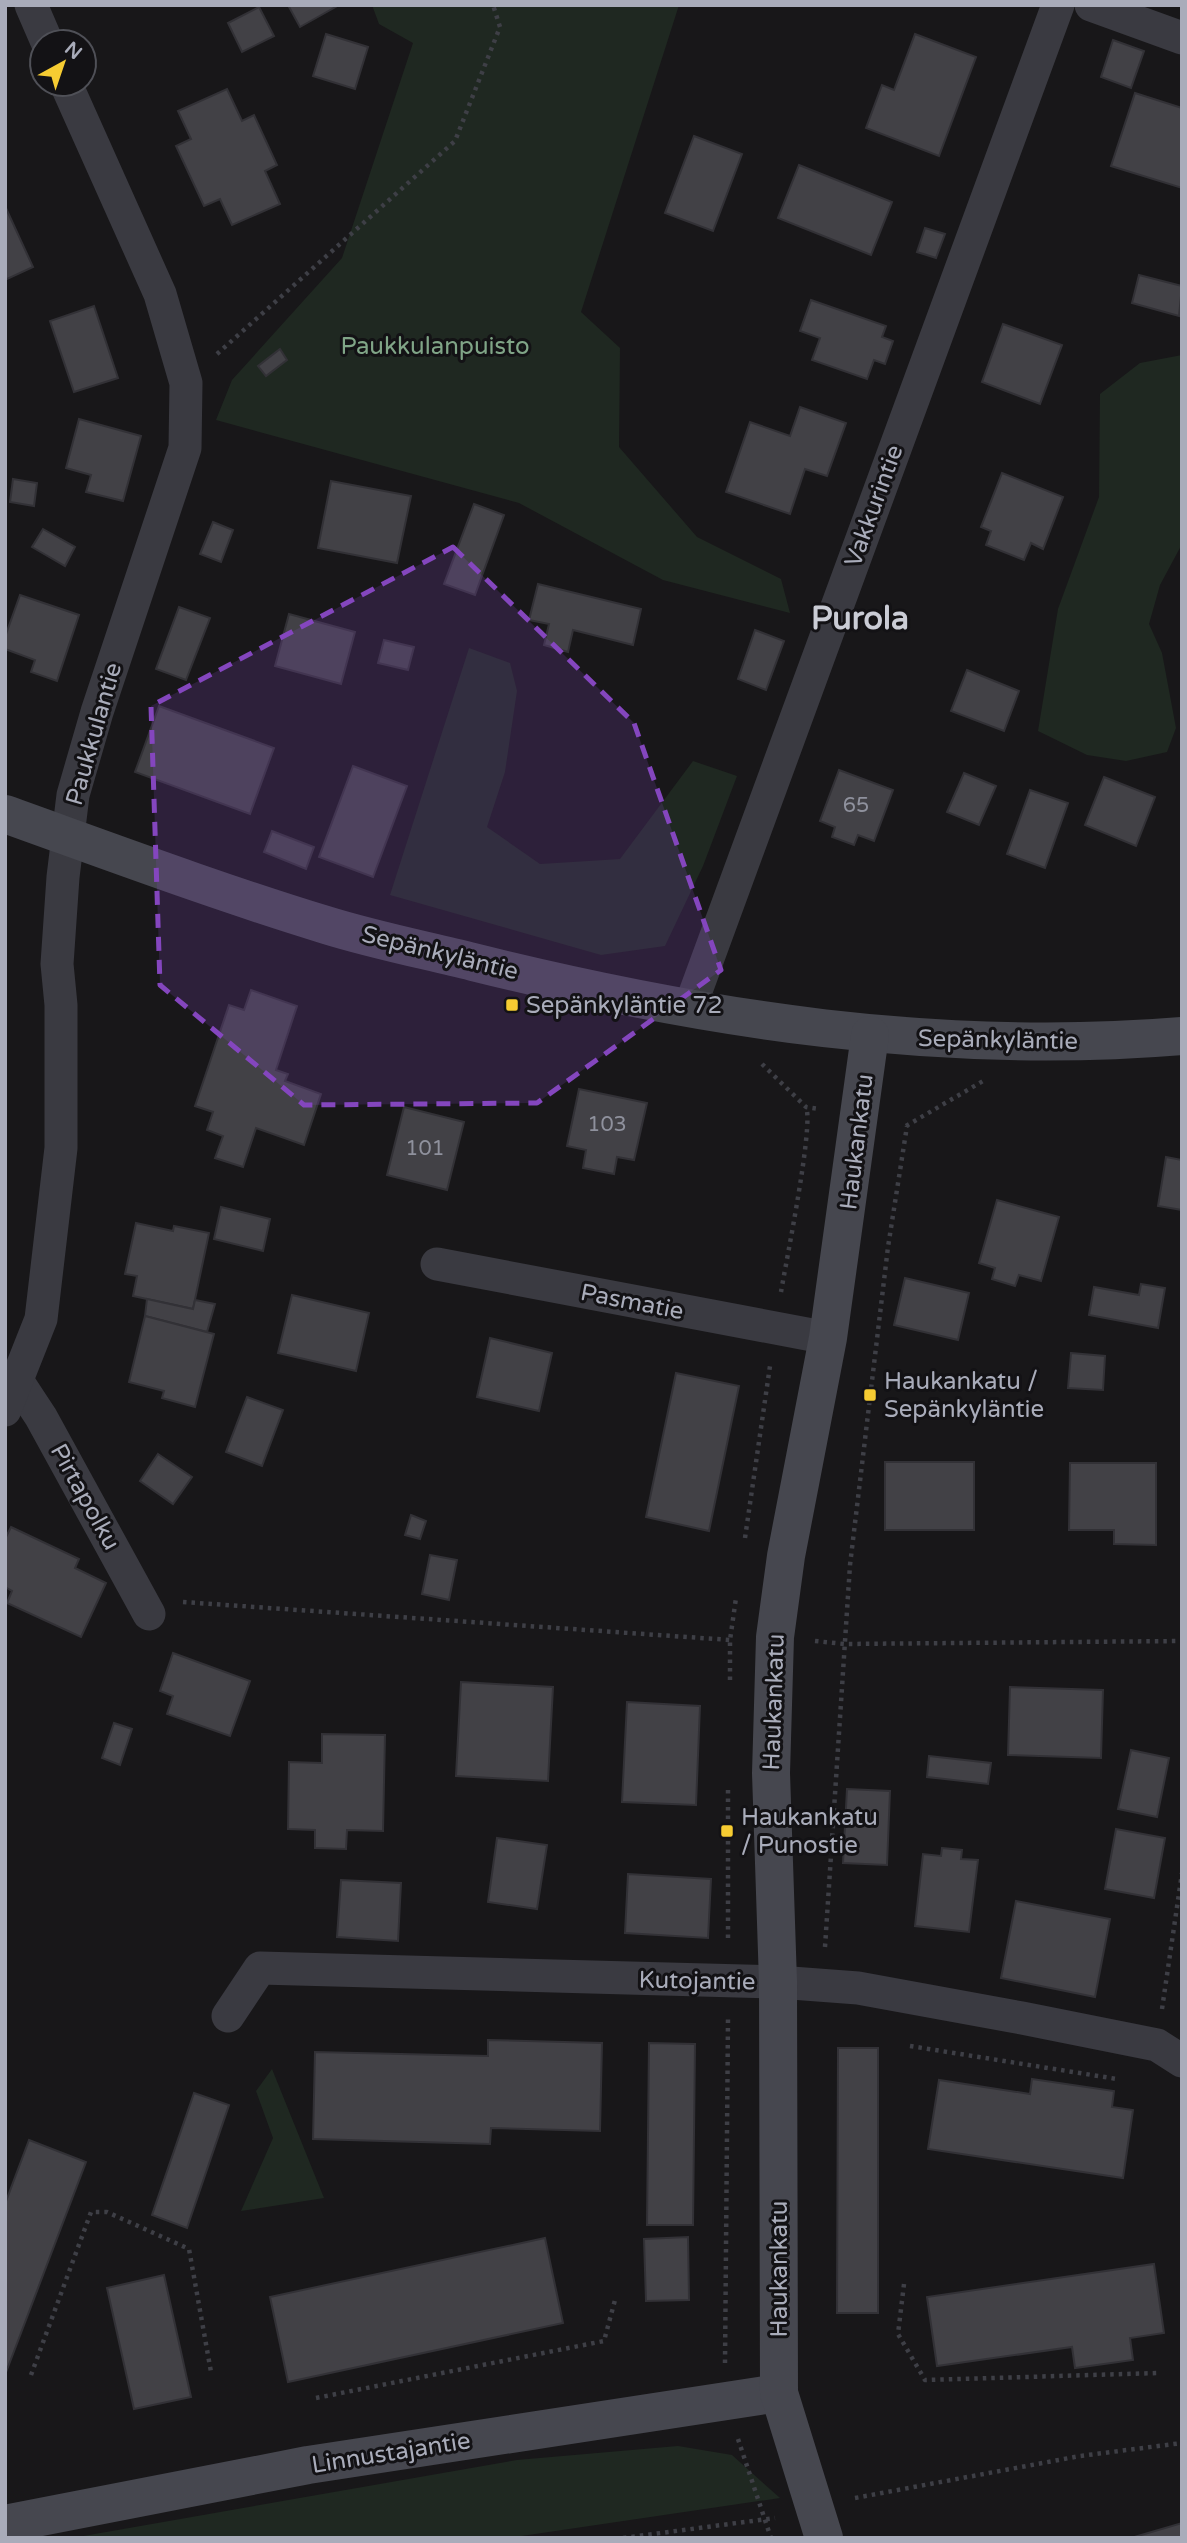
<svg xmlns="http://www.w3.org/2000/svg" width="1187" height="2543" font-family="'Varela Round',sans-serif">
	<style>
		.green { fill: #1f2821 }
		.building { fill: #424146; stroke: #323136; stroke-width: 2 }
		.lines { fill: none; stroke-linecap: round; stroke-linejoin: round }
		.path { stroke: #3e3f46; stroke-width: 4.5; stroke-dasharray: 3.5 5; stroke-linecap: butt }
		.street { stroke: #3a3a41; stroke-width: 33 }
		.secondary { stroke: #46474f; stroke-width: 38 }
		.marked { fill: #8446be; fill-opacity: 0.2; stroke: #8446be; stroke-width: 5; stroke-dasharray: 14 9; stroke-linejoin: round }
		.poi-dot { fill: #f6cc32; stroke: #131215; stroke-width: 2.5 }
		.labels { text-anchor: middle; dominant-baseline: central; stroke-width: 6; stroke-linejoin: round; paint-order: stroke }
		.number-label { font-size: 21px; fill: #8f919d }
		.park-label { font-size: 24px; fill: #80a587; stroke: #131215 }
		.street-label { font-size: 24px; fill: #a9acba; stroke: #131215 }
		.poi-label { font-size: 24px; fill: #a9acba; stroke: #131215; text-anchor: start }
		.district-label { font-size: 32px; font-weight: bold; fill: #caccd5; stroke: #131215 }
	</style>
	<rect width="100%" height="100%" fill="#181719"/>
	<g class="green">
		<path d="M372,5H679L581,312L620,348L619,447L697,537L781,579L790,613L663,580L519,503L216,420L232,380L342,258L413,43L379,24Z"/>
		<path d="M1182,355V544L1160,585L1149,624L1162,653L1176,728L1167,752L1126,761L1087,755L1038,731L1058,609L1099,497L1100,394L1140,363Z"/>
		<path d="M469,648L510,663L517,691L505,772L487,827L540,864L620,859L693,761L737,776L703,866L665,946L601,955L390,895Z"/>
		<path d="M272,2069L324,2198L241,2211L273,2138L256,2091Z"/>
		<path d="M678,2446L732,2455L780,2498L508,2538H72L517,2460Z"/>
	</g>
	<g class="building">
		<path d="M288,5H339L300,27Z"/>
		<path d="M259,7L274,36L242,52L228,23Z"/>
		<path d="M326,34L368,47L355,89L313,76Z"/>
		<path d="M915,34L976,57L939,156L866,128L882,85L894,90Z"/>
		<path d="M1113,40L1144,51L1131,88L1101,77Z"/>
		<path d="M227,89L242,121L254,115L277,165L265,171L280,204L232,225L220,199L204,206L176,146L191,139L178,111Z"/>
		<path d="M1135,93L1182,108V188L1111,166Z"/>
		<path d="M694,136L742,154L713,231L665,213Z"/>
		<path d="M799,165L892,202L871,255L778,218Z"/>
		<path d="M5,206L33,267L5,280Z"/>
		<path d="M925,228L945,234L936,258L917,252Z"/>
		<path d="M1139,275L1182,286L1179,316L1132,303Z"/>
		<path d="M811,300L886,326L882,337L893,341L885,364L874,360L867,379L812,360L820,338L800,331Z"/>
		<path d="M94,306L118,378L74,392L50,321Z"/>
		<path d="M1003,324L1062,345L1040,404L982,382Z"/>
		<path d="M280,349L287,360L266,376L258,366Z"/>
		<path d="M800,407L846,423L827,476L805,469L790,514L726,492L750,422L790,436Z"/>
		<path d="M79,419L141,436L123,501L86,492L91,475L66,468Z"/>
		<path d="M1002,473L1063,497L1043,549L1031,543L1024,560L986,545L991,531L981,527Z"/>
		<path d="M13,479L37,483L34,506L10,502Z"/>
		<path d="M331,481L411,496L397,563L318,548Z"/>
		<path d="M474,504L504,515L475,595L444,584Z"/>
		<path d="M213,522L233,530L221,562L200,554Z"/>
		<path d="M43,529L75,547L65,566L32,547Z"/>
		<path d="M538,584L641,609L633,645L573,630L568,652L544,645L549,624L529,620Z"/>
		<path d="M20,595L79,615L57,681L31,672L35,660L5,649V637Z"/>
		<path d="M179,607L210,618L186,680L156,669Z"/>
		<path d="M289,614L355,632L341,684L275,666Z"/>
		<path d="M755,630L784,641L766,690L738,679Z"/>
		<path d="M384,640L414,647L408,670L378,663Z"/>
		<path d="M967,670L1019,691L1004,731L951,711Z"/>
		<path d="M159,706L274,748L250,814L135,772Z"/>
		<path d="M353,766L407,786L373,877L319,857Z"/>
		<path d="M839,770L893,790L874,841L858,835L854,845L832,837L835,827L820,821Z"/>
		<path d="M964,773L996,786L979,825L947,812Z"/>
		<path d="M1104,777L1155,797L1136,846L1085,825Z"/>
		<path d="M1030,790L1068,803L1045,868L1007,854Z"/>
		<path d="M272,831L314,847L306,869L264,852Z"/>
		<path d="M251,990L297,1006L276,1070L288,1074L285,1081L321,1094L304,1145L256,1128L243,1167L215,1158L223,1136L207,1130L213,1112L195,1106L229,1005L244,1010Z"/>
		<path d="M579,1089L647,1103L634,1160L617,1157L614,1174L583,1168L586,1150L567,1146Z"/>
		<path d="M404,1107L464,1122L447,1190L387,1175Z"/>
		<path d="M1166,1157L1182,1160V1210L1158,1206Z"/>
		<path d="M997,1200L1059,1217L1041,1281L1019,1275L1015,1286L992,1279L995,1268L979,1263Z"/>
		<path d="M221,1207L270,1219L263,1251L214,1239Z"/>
		<path d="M136,1223L173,1231L174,1226L209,1233L193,1309L133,1296L137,1276L125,1274Z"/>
		<path d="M905,1278L969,1293L958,1340L894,1325Z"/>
		<path d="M1141,1284L1165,1288L1158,1328L1089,1315L1094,1287L1139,1295Z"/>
		<path d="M292,1295L369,1313L356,1371L278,1353Z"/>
		<path d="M147,1299L193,1309L195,1300L215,1304L207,1332L145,1316Z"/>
		<path d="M145,1316L214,1334L195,1407L162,1398L164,1391L129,1382Z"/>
		<path d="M490,1338L552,1353L539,1411L477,1397Z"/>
		<path d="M1071,1353L1105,1356L1103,1390L1068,1388Z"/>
		<path d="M676,1373L739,1386L709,1531L646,1517Z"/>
		<path d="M247,1397L283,1410L262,1466L226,1452Z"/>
		<path d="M158,1454L192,1477L173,1504L140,1481Z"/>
		<rect x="885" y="1462" width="89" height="68"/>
		<path d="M1070,1463H1156V1545L1114,1544V1530H1069Z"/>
		<path d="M411,1515L426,1521L420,1539L405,1535Z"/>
		<path d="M11,1527L79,1559L75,1568L106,1583L81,1637L7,1603L12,1591L5,1587V1539Z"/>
		<path d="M430,1555L457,1560L449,1600L422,1594Z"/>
		<path d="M173,1653L250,1681L230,1736L167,1714L173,1696L160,1691Z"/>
		<path d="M461,1682L553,1687L548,1781L456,1776Z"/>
		<path d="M1010,1687L1103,1690L1101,1758L1008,1755Z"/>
		<path d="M627,1702L700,1706L696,1805L622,1802Z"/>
		<path d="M114,1723L132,1729L120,1765L102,1758Z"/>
		<path d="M322,1734L385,1735L383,1831L347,1830L346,1849L315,1848V1830L288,1829L289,1762L322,1763Z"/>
		<path d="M1131,1750L1169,1758L1157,1817L1118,1809Z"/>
		<path d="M929,1756L991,1763L988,1784L927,1777Z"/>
		<path d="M847,1789L890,1791L887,1865L843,1863Z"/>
		<path d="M1116,1829L1165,1838L1154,1898L1105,1889Z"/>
		<path d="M497,1838L547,1845L537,1909L488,1902Z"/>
		<path d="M942,1848L962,1850L961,1859L978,1860L969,1932L915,1926L923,1854L941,1856Z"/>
		<path d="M628,1874L711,1879L708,1938L625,1933Z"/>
		<path d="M341,1880L401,1883L398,1941L337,1937Z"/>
		<path d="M1016,1901L1110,1919L1095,1997L1001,1978Z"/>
		<path d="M488,2040L602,2043L600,2131L491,2128L490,2144L313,2139L315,2052L488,2056Z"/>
		<path d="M649,2043L695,2044L693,2225H647Z"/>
		<path d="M838,2048H878V2313H837Z"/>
		<path d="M1032,2079L1114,2091L1112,2107L1133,2110L1123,2178L928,2149L939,2080L1030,2094Z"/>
		<path d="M194,2093L229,2105L187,2228L152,2215Z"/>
		<path d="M29,2140L86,2162L5,2375V2204Z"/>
		<path d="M688,2237L689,2300L646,2301L644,2239Z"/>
		<path d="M545,2238L563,2323L288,2382L270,2297Z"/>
		<path d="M1154,2264L1164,2333L1130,2338L1133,2360L1075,2368L1072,2347L937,2366L927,2297Z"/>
		<path d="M164,2275L191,2397L134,2409L107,2288Z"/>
		<path d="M1182,2523V2538H1131Z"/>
	</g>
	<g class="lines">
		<g class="path">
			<path d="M217,354L455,141L500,27L493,5"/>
			<path d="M762,1064L806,1107L819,1109"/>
			<path d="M906,1126L983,1081"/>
			<path d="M781,1292C786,1262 814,1125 806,1107"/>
			<path d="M745,1538L770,1366"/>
			<path d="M183,1602L730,1640"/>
			<path d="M815,1641L844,1644L1182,1641"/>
			<path d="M730,1680V1640L736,1598"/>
			<path d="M728,1790V1943"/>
			<path d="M825,1947L850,1565L888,1247L907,1126"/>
			<path d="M1162,2009L1182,1873"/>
			<path d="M910,2046L1117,2079"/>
			<path d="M904,2284L898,2334L925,2380L1158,2373"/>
			<path d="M725,2363L728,2018"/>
			<path d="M31,2375L91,2212H107L189,2249L211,2372"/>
			<path d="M316,2398L604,2341L615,2300"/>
			<path d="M738,2439L771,2538"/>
			<path d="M855,2498L1080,2456L1182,2443"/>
			<path d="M623,2538L775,2518"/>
		</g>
		<g class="street">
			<path d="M31,5L47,42"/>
			<path d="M1091,5L1182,38"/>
			<path d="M690,1007L1058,5"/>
			<path d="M437,1264L828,1338"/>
			<path d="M5,1382H18L41,1417L149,1614"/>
			<path d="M5,1410L41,1319L61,1148V1005L57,964L63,877L73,795L97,712L185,448L186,383L160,294L66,84"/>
			<path d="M228,2016L260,1968L778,1982L858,1988L1022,2018L1157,2045L1182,2061"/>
		</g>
		<g class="secondary">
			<path d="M5,814C111,852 218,892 326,925C374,940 425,950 473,962C707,1020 940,1056 1182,1036"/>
			<path d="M5,2524L308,2465L779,2393"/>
			<path d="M824,2538L779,2393L778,1982L771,1773L775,1637L786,1556L828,1338L870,1035"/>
		</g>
	</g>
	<path class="marked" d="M453,547L634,723L721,970L537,1103L304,1105L160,985L151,706Z"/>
	<g class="poi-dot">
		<rect x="505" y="998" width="14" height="14" rx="3.5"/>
		<rect x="863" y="1388" width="14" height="14" rx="3.5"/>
		<rect x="720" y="1824" width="14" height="14" rx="3.5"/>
	</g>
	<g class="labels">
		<g class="number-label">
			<text x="856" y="805">65</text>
			<text x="607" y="1124">103</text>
			<text x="425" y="1148">101</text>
		</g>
		<g class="park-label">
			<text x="435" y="346">Paukkulanpuisto</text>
		</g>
		<g class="street-label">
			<text transform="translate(874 506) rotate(-70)">Vakkurintie</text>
			<text transform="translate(94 734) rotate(-74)">Paukkulantie</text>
			<text transform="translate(440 953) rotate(14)">Sepänkyläntie</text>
			<text transform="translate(998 1040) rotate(1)">Sepänkyläntie</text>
			<text transform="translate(857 1142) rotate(-83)">Haukankatu</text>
			<text transform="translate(632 1302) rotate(11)">Pasmatie</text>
			<text transform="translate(85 1497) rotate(61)">Pirtapolku</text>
			<text transform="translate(774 1702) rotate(-88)">Haukankatu</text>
			<text transform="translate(697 1981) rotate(1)">Kutojantie</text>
			<text transform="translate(779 2269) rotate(-90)">Haukankatu</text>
			<text transform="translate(391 2453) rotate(-9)">Linnustajantie</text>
		</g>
		<g class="poi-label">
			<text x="526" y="1005">Sepänkyläntie 72</text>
			<text x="884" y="1381">Haukankatu /<tspan x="884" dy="28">Sepänkyläntie</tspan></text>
			<text x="741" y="1817">Haukankatu<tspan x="741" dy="28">/ Punostie</tspan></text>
		</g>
		<g class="district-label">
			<text x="860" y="619">Purola</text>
		</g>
	</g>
	<rect width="1187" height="2543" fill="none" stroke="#a9acba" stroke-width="14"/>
	<g transform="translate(63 63) rotate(40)"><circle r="33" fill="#131215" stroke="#4f5057" stroke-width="2"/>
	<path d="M0-5L12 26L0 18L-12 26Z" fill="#f6cc32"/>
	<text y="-10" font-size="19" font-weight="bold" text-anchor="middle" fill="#a9acba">N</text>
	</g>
</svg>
